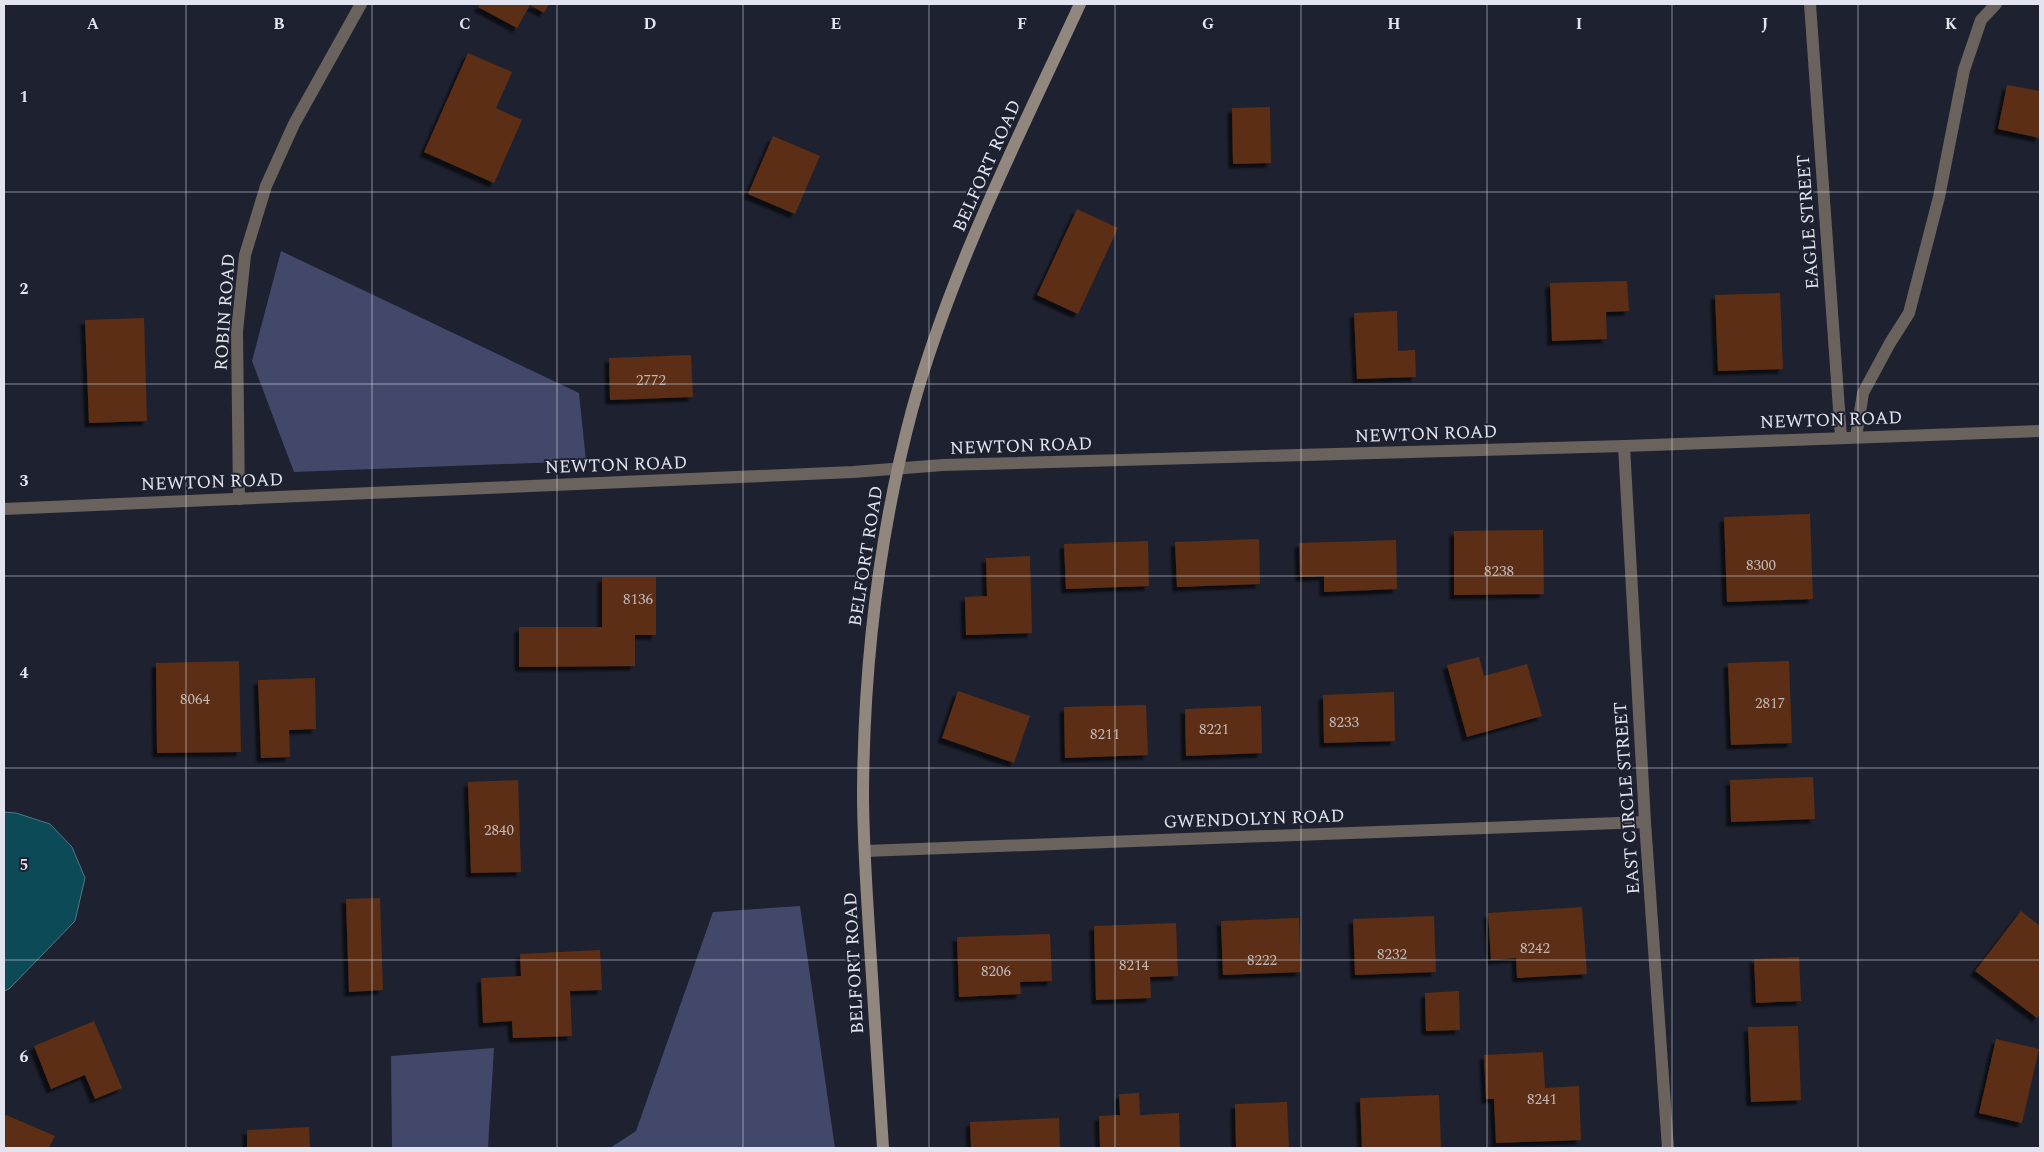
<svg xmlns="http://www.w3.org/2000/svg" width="2044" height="1152" font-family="Spectral,serif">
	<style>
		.green { fill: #41486a }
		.water { fill: #0d4a57; stroke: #4d7885 }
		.building { fill: #5c2f13; filter: url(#shadow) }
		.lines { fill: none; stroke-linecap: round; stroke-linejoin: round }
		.lane { stroke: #69625d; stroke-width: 12 }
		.street { stroke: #69625d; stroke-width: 12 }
		.secondary { stroke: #91877e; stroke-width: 12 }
		.grid { fill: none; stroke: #e2e5ef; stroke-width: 1; stroke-opacity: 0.55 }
		.labels { text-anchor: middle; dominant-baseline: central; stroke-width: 4; stroke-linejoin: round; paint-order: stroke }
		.number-label { font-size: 15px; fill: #c0b8b8 }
		.street-label { font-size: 18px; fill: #e2e5ef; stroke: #1e212f }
		.grid-label { font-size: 16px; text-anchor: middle; font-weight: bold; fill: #e2e5ef; stroke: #1e212f; stroke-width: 4; stroke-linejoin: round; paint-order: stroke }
	</style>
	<defs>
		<filter id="shadow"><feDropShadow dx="-4.5" dy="4.5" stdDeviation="1" flood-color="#0009"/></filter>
	</defs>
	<rect width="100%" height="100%" fill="#1e212f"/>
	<g class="green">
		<path d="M281,251L579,393L586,461L294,472L252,361Z"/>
		<path d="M800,906L835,1148H610L636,1131L713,912Z"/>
		<path d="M494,1048L488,1148H392L391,1056Z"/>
	</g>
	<path class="water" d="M4,812L16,813L50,824L72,847L85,878L75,921L9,989L4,991Z"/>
	<g class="building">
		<path d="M480,4H549L544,13L530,5L517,28L478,7Z"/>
		<path d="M468,53L512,72L496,108L522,120L494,183L424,152Z"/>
		<path d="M2007,85L2040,91V138L1998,129Z"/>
		<path d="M1270,107L1271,163L1233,164L1232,108Z"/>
		<path d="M773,136L820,156L795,214L748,194Z"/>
		<path d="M1077,209L1118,228L1078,314L1037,295Z"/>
		<path d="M1627,281L1629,311L1606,312L1607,339L1552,341L1550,283Z"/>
		<path d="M1780,293L1783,369L1718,371L1715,295Z"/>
		<path d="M1397,311L1398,351L1415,350L1416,377L1357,379L1354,313Z"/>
		<path d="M144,318L147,421L89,423L85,320Z"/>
		<path d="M691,355L693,397L610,400L609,358Z"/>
		<path d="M1810,514L1813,599L1727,602L1724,517Z"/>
		<path d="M1543,530L1544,594L1454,595V531Z"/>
		<path d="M1259,539L1260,584L1177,587L1175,542Z"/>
		<path d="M1396,540L1397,589L1324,592V576L1300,577L1299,543Z"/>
		<path d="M1148,541L1149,586L1066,589L1064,544Z"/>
		<path d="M1030,556L1032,633L966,635L965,597L987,596L986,558Z"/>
		<path d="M602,577H656V635H635V666L519,667V627H602Z"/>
		<path d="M1479,657L1484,676L1527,664L1542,716L1467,737L1447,665Z"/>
		<path d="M239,661L241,752L157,753L156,663Z"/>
		<path d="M1789,661L1792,743L1731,745L1728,663Z"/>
		<path d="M315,678L316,729L289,730L290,757L261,758L258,680Z"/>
		<path d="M958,691L1030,716L1014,763L942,738Z"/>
		<path d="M1394,692L1395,741L1324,743L1323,695Z"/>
		<path d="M1146,705L1148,755L1065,758L1064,707Z"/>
		<path d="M1261,706L1262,753L1186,756L1185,709Z"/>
		<path d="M1813,777L1815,819L1731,822L1730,780Z"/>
		<path d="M518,780L521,872L471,873L468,782Z"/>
		<path d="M380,898L383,990L349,992L346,899Z"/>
		<path d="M1582,907L1587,974L1517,978L1516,958L1491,960L1488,913Z"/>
		<path d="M2021,911L2040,926V1014L2037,1018L1975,971Z"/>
		<path d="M1434,916L1436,972L1355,975L1353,919Z"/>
		<path d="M1299,918L1301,972L1223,975L1221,921Z"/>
		<path d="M1176,923L1178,976L1150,977L1151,998L1096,1000L1094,926Z"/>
		<path d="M1050,934L1052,981L1020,982L1021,994L959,997L957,937Z"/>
		<path d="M600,950L602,990L570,991L572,1036L513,1038L512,1021L483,1023L481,978L521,976L520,954Z"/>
		<path d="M1799,957L1801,1001L1756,1003L1754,959Z"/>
		<path d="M1459,991L1460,1030L1426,1031L1425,993Z"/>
		<path d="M94,1021L122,1088L95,1099L85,1075L51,1089L34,1046Z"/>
		<path d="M1798,1026L1801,1100L1751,1102L1748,1027Z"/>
		<path d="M1996,1039L2039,1049L2022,1123L1979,1113Z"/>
		<path d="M1543,1052L1545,1088L1579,1086L1581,1140L1496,1143L1494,1099H1486L1484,1055Z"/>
		<path d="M1139,1093L1140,1115L1179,1113L1180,1148H1100L1099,1116L1120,1115L1119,1094Z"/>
		<path d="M1439,1095L1441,1147L1362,1148L1360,1098Z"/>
		<path d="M1287,1102L1289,1148H1236L1235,1104Z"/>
		<path d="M6,1115L55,1136L49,1148H4V1119Z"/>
		<path d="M1059,1118L1060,1148H971L970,1122Z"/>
		<path d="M309,1127L310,1148H247V1130Z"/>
	</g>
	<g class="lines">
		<path class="lane" d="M1856,437L1863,393L1890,343L1909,313L1939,197L1964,70L1981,20L1996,4"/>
		<g class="street">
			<path d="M1810,4L1841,437"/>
			<path d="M1624,446L1645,822L1668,1148"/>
			<path d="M239,499L237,331L245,255L266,186L294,124L361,4"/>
			<path d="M4,509L853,472L943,465L1624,446L2040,431"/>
			<path d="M865,851L1645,822"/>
		</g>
		<path class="secondary" d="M883,1148C879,1081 874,1014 870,946C867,895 863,844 863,792C864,663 879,534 912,410C951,269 1019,136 1080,4"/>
	</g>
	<path class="grid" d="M186,4V1148M372,4V1148M557,4V1148M743,4V1148M929,4V1148M1115,4V1148M1301,4V1148M1487,4V1148M1672,4V1148M1858,4V1148M4,192H2040M4,384H2040M4,576H2040M4,768H2040M4,960H2040"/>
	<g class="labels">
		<g class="number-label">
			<text x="651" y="380">2772</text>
			<text x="1761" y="565">8300</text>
			<text x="1499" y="571">8238</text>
			<text x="638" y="599">8136</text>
			<text x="195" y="699">8064</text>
			<text x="1770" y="703">2817</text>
			<text x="1344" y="722">8233</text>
			<text x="1214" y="729">8221</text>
			<text x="1105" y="734">8211</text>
			<text x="499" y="830">2840</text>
			<text x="1535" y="948">8242</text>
			<text x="1392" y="954">8232</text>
			<text x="1262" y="960">8222</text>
			<text x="1134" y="965">8214</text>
			<text x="996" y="971">8206</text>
			<text x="1542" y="1099">8241</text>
		</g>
		<g class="street-label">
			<text transform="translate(987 166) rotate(-66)">BELFORT ROAD</text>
			<text transform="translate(1808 222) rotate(-94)">EAGLE STREET</text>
			<text transform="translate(225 312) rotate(-86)">ROBIN ROAD</text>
			<text transform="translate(1831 420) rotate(-2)">NEWTON ROAD</text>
			<text transform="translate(1426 434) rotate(-2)">NEWTON ROAD</text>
			<text transform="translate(1021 446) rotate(-2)">NEWTON ROAD</text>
			<text transform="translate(616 465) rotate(-2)">NEWTON ROAD</text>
			<text transform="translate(212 482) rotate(-2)">NEWTON ROAD</text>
			<text transform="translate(866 556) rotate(-81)">BELFORT ROAD</text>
			<text transform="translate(1627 798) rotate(-94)">EAST CIRCLE STREET</text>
			<text transform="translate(1254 819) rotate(-2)">GWENDOLYN ROAD</text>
			<text transform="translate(854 963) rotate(-93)">BELFORT ROAD</text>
		</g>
	</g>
	<g class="grid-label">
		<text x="93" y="29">A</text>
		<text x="279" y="29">B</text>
		<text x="465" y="29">C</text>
		<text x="650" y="29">D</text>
		<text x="836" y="29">E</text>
		<text x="1022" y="29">F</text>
		<text x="1208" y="29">G</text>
		<text x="1394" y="29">H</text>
		<text x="1579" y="29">I</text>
		<text x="1765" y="29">J</text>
		<text x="1951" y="29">K</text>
		<text x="24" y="102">1</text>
		<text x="24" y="294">2</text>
		<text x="24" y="486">3</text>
		<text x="24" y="678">4</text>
		<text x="24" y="870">5</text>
		<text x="24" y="1062">6</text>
	</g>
	<rect width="2044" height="1152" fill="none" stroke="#e2e5ef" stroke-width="10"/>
</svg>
